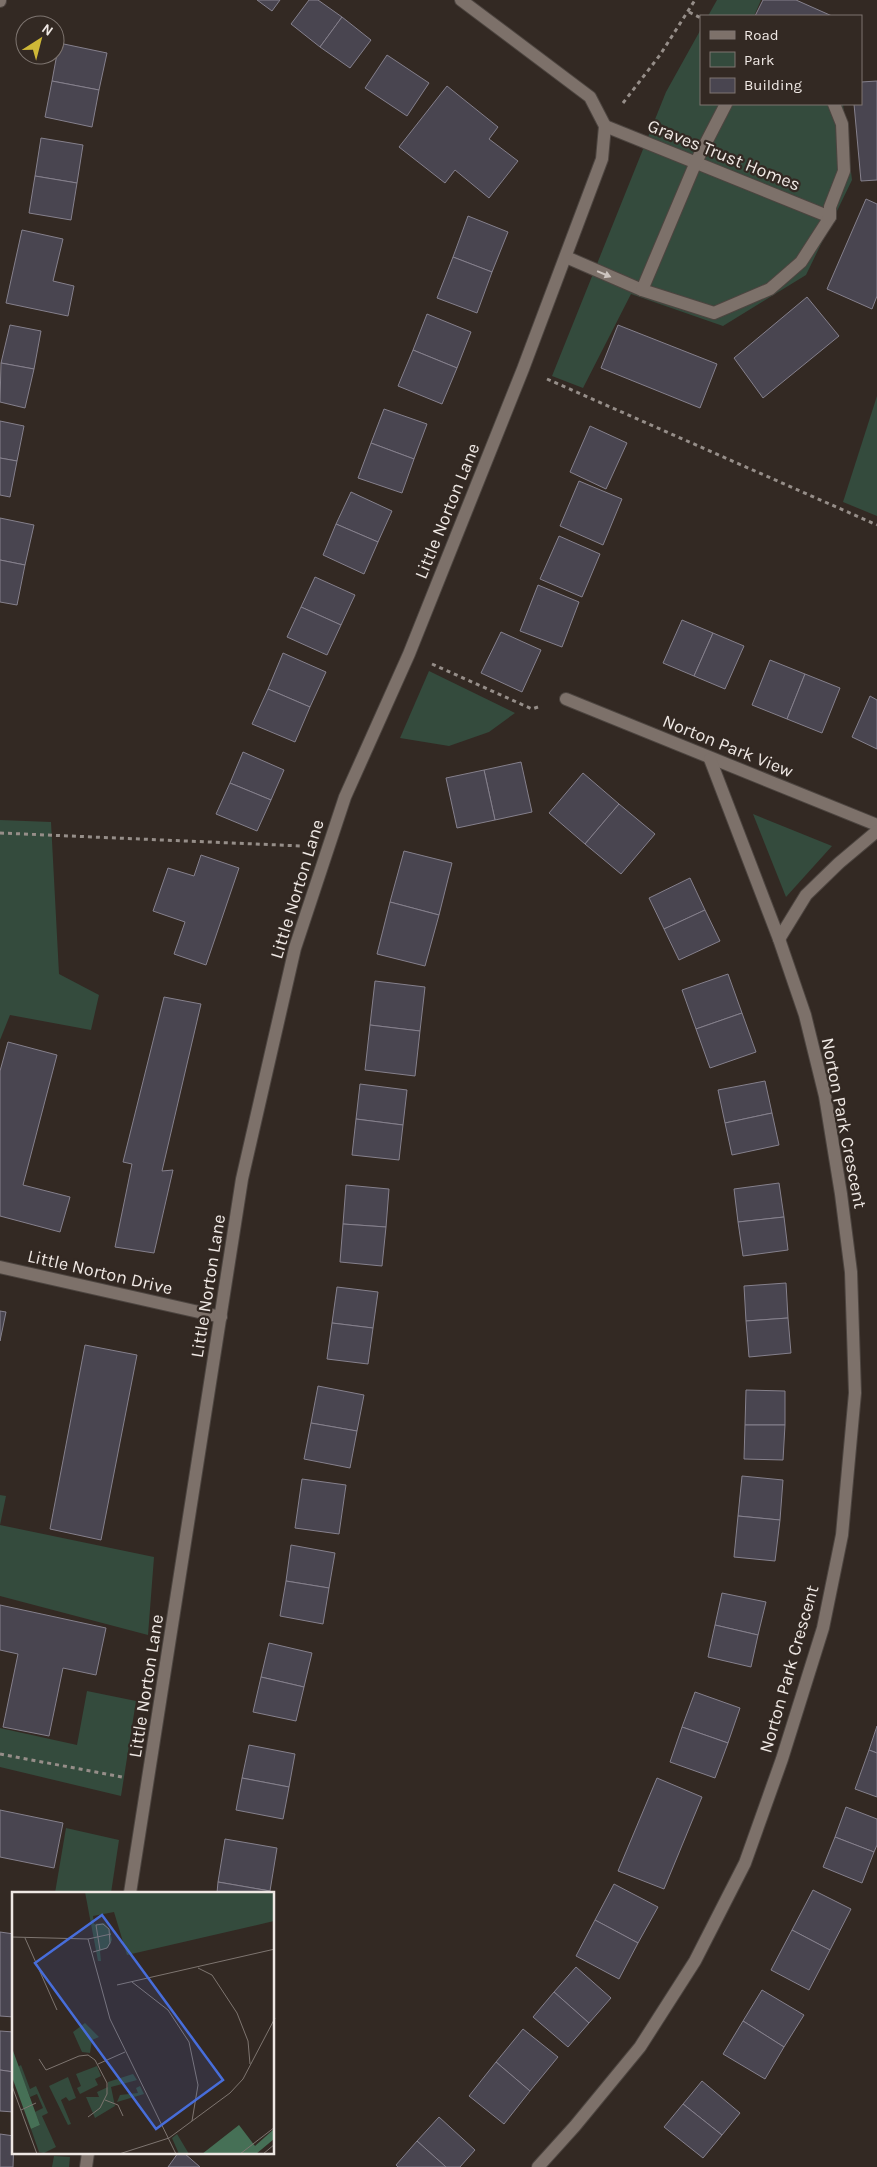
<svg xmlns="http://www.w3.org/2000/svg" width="877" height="2167" font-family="Karla,sans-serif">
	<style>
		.green { fill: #344b3d }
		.building { fill: #494550; stroke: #85808c }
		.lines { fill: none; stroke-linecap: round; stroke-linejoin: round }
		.lane-casing { stroke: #4d4540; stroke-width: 14 }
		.street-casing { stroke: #4d4540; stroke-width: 14 }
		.path { stroke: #968e89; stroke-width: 3; stroke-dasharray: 4 4; stroke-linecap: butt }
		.lane { stroke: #7d716a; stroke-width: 12 }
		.street { stroke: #7d716a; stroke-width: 12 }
		.oneway { fill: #cdc4bf }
		.labels { text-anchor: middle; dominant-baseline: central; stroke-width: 4.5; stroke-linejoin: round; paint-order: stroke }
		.street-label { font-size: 18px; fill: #efe8e4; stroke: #332923 }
		.inset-road { fill: none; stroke: #7e7570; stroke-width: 1 }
		.view { fill: #476dda; fill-opacity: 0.15; stroke: #476dda; stroke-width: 2.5 }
		.inset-edge { fill: none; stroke: #efe8e4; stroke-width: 2.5 }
	</style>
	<rect width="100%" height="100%" fill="#332923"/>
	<g class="green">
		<path d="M717,0H761L754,16H708Z"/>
		<path d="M701,29V104H843L852,180L806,275L723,326L631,294L583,388L552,376L666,92Z"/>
		<path d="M877,396V516L843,502Z"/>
		<path d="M429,671L515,713L489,732L449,746L400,738Z"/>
		<path d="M753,814L832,846L786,897Z"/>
		<path d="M0,820L51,822L59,974L99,995L91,1030L10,1015L0,1040Z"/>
		<path d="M0,1495L6,1496L0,1525L154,1557L148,1635L0,1596Z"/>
		<path d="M87,1691L136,1701L121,1796L0,1767V1728L77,1745Z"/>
		<path d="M66,1828L119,1840L111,1893H55Z"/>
		<path d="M54,2156L70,2157L69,2167H52Z"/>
	</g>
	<g class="building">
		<path d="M257,0H280L272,11Z"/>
		<path d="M309,0H318L342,17L320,47L291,24Z"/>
		<path d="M763,0H796L832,16H755Z"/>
		<path d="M342,17L371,40L350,68L320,47Z"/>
		<path d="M59,43L107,53L99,90L52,81Z"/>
		<path d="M387,55L429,83L407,116L365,88Z"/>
		<path d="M52,81L99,90L92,127L45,117Z"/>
		<path d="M877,81V180L861,181L854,104H861V82Z"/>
		<path d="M447,86L498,127L489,139L518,161L489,198L455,170L445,183L399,147Z"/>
		<path d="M41,138L83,145L77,183L35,176Z"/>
		<path d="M35,176L77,183L71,220L29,213Z"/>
		<path d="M866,199L877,204V296L872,309L827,289Z"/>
		<path d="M468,216L508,232L492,272L453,257Z"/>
		<path d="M22,230L63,239L53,281L74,286L68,316L6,303Z"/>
		<path d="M453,257L492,272L477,313L437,298Z"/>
		<path d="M807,297L839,336L763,398L734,358Z"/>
		<path d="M427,314L471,332L457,368L413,350Z"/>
		<path d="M10,325L41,331L34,369L1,363Z"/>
		<path d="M618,325L717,364L700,408L601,368Z"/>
		<path d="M413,350L457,368L442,404L398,386Z"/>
		<path d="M1,363L34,369L25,408L0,402Z"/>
		<path d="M384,409L427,424L414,459L371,443Z"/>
		<path d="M0,421L24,426L17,461L0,458Z"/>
		<path d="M590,426L627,443L606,489L570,472Z"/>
		<path d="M371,443L414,459L402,493L358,478Z"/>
		<path d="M0,458L17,461L10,497L0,495Z"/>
		<path d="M579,481L622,499L603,545L560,526Z"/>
		<path d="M351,492L392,511L378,542L336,524Z"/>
		<path d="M0,518L34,525L25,565L0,560Z"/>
		<path d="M336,524L378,542L364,574L323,555Z"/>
		<path d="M559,536L600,554L582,597L540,579Z"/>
		<path d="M0,560L25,565L17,605L0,602Z"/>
		<path d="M315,577L355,595L341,625L301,607Z"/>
		<path d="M538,585L579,602L562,647L520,631Z"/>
		<path d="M301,607L341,625L327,655L287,637Z"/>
		<path d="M682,620L713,633L694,676L663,663Z"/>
		<path d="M501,632L541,650L522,692L481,673Z"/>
		<path d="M713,633L744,646L725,689L694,676Z"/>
		<path d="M283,653L326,672L310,707L268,689Z"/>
		<path d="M770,660L805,674L787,719L752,705Z"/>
		<path d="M805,674L840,688L822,733L787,719Z"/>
		<path d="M268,689L310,707L295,742L252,724Z"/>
		<path d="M870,696L877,700V749L852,737Z"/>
		<path d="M243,752L284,770L271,800L230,783Z"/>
		<path d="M521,762L532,812L495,820L484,770Z"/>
		<path d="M484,770L495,820L457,828L446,778Z"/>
		<path d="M583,773L619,804L585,844L549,813Z"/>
		<path d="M230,783L271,800L257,831L216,814Z"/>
		<path d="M619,804L655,834L621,874L585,844Z"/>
		<path d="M404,851L452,863L439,915L390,902Z"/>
		<path d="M201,855L239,868L206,965L174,954L185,922L153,911L168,868L194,876Z"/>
		<path d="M690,878L705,910L664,929L649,898Z"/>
		<path d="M390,902L439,915L425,966L377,954Z"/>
		<path d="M705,910L720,941L679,960L664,929Z"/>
		<path d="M728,974L742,1013L696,1029L682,990Z"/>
		<path d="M375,981L425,987L420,1031L370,1025Z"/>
		<path d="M164,997L201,1004L162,1171L173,1170L154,1253L115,1247L132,1164L123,1162Z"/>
		<path d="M742,1013L756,1052L710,1068L696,1029Z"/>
		<path d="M370,1025L420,1031L415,1076L365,1070Z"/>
		<path d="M8,1042L57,1055L23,1185L70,1197L60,1232L0,1216V1071Z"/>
		<path d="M765,1081L772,1113L725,1123L718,1090Z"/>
		<path d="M360,1084L407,1090L403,1125L356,1119Z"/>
		<path d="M772,1113L779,1145L732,1155L725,1123Z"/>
		<path d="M356,1119L403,1125L399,1160L352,1155Z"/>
		<path d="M779,1183L784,1217L738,1222L734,1189Z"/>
		<path d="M346,1185L389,1189L386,1227L343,1224Z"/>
		<path d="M784,1217L788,1250L743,1256L738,1222Z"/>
		<path d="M343,1224L386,1227L382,1266L340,1262Z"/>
		<path d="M786,1283L788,1318L746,1321L744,1286Z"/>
		<path d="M337,1287L378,1292L373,1328L332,1323Z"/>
		<path d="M0,1311L6,1312L0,1341Z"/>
		<path d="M788,1318L791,1353L749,1357L746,1321Z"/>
		<path d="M332,1323L373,1328L368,1364L327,1359Z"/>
		<path d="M85,1345L137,1355L101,1540L50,1529Z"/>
		<path d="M318,1386L364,1395L357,1431L311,1423Z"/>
		<path d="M746,1390L785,1391V1425H745Z"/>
		<path d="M311,1423L357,1431L350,1468L304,1459Z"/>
		<path d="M745,1425H785L783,1460L744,1459Z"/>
		<path d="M742,1476L783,1480L780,1520L738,1516Z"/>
		<path d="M302,1479L346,1485L339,1534L295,1528Z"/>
		<path d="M738,1516L780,1520L775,1561L734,1557Z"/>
		<path d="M291,1545L335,1553L329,1588L286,1581Z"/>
		<path d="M286,1581L329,1588L323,1624L280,1616Z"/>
		<path d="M722,1593L766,1602L758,1635L715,1625Z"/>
		<path d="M0,1605L106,1628L96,1675L63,1668L49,1736L3,1727L18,1654L0,1650Z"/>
		<path d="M715,1625L758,1635L751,1667L708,1657Z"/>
		<path d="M269,1643L312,1653L304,1687L261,1677Z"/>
		<path d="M261,1677L304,1687L296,1721L253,1712Z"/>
		<path d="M695,1692L740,1708L728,1743L682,1727Z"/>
		<path d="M877,1726V1753L869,1750Z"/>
		<path d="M682,1727L728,1743L715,1778L670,1762Z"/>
		<path d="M249,1745L295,1754L289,1787L242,1778Z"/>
		<path d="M869,1750L877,1753V1797L855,1789Z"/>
		<path d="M242,1778L289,1787L283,1819L236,1810Z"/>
		<path d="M657,1778L702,1797L664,1889L618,1871Z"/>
		<path d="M846,1807L877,1819V1845L874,1852L835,1837Z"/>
		<path d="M0,1810L63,1823L54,1868L0,1857Z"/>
		<path d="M835,1837L874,1852L862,1883L823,1867Z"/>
		<path d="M225,1839L277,1848L270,1891L218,1882Z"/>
		<path d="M218,1882L270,1891V1893H217Z"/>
		<path d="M614,1884L658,1907L638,1943L595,1920Z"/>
		<path d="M813,1890L851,1909L830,1950L792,1930Z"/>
		<path d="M595,1920L638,1943L619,1979L576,1956Z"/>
		<path d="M792,1930L830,1950L809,1990L771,1970Z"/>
		<path d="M0,1932L14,1934V2017L0,2016Z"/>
		<path d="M576,1967L611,1998L589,2023L554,1992Z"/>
		<path d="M762,1990L804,2015L784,2047L743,2021Z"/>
		<path d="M554,1992L589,2023L568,2047L533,2017Z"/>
		<path d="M743,2021L784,2047L765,2079L723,2054Z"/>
		<path d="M523,2029L558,2057L530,2091L496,2062Z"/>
		<path d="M0,2031L14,2032V2072L0,2070Z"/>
		<path d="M496,2062L530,2091L504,2124L469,2096Z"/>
		<path d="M0,2070L14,2072V2112L0,2111Z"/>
		<path d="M702,2081L740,2113L722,2135L683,2104Z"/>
		<path d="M683,2104L722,2135L703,2158L664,2127Z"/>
		<path d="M439,2117L475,2150L460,2167H446L417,2141Z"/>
		<path d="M0,2134L14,2136L13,2167H0Z"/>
		<path d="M417,2141L446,2167H398L396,2165Z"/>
		<path d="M178,2153H184L200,2167H168Z"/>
	</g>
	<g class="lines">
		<g class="lane-casing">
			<g id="lane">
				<path d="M605,126L830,217"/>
				<path d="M566,257L642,290L714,313L770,289L801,262L830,217V207L844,171L842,124L834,104"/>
				<path d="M642,290L696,162L726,104"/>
			</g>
		</g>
		<g class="street-casing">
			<g id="street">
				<path d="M0,1V0"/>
				<path d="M566,699L877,825"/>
				<path d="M779,939L806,895L839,863L877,831"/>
				<path d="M0,1267L221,1317"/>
				<path d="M130,1893L242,1179L295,948L345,797L409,654L523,369L602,159L605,126L590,97L461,0"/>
				<path d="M86,2167L88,2153"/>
				<path d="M538,2167L575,2126L640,2047L695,1961L745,1863L782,1759L823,1628L842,1535L855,1393L851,1272L841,1194L825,1096L805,1015L779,939L710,759"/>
			</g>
		</g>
		<g class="path">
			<path d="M689,12L701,18"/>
			<path d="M623,103L660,55L695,0"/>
			<path d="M547,379L877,525"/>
			<path d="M432,664L532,709L541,706"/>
			<path d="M0,833L302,846"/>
			<path d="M0,1754L122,1777"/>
		</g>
		<use href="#lane" class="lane"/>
		<use href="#street" class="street"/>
	</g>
	<defs><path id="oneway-solid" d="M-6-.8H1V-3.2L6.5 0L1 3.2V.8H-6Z" transform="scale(1.25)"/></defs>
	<use class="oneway" href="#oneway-solid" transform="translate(604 274) rotate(23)"/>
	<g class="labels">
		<g class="street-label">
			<text transform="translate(724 155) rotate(22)">Graves Trust Homes</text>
			<text transform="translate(447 511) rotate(-68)">Little Norton Lane</text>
			<text transform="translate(728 746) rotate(22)">Norton Park View</text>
			<text transform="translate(297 889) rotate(-73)">Little Norton Lane</text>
			<text transform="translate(844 1123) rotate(79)">Norton Park Crescent</text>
			<text transform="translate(100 1272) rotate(13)">Little Norton Drive</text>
			<text transform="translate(208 1286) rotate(-81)">Little Norton Lane</text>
			<text transform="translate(789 1669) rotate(-74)">Norton Park Crescent</text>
			<text transform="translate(146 1686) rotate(-81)">Little Norton Lane</text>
		</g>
	</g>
	<g transform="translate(12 1892)">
		<rect width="262" height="262" fill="#332923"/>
		<path d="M73,0H262V29L115,63L102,20L81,24L82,32L92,31L98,38L100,48L96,56L88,59L89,69H86ZM73,131L87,145L80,148L78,161L70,160L61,140ZM9,173L18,197L24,194L36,221L30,224L44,255L32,261L27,260L19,237L28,233L23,220L31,216L25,202L18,205L6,175ZM85,174L89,184L83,187L86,193L68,202L65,196L69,194L64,182ZM121,182L125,188L99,195L103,214L83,226L74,205H87L85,200L96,195V190ZM56,185L64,206L57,209L54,205L49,208L59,232L56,233L37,194ZM128,194L132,202L105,210L108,203L126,201L124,196ZM165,242L177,262H167L160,246Z" fill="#344b3d"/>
		<path d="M0,156L28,233L19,237L0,185ZM227,233L243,254L262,237V247L244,262H190Z" fill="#467056"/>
		<path class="inset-road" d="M0,45L76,47L98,127L164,262M13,46L45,118M76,47L99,42M81,60L95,56L98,51L97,37L91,32L84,33L88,58M186,76L200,83L225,121L236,149L238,172M120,90L156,118L177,150L186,193L180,229M105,93L263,57M27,167L34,178L67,164L76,163L83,168L95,191V202L88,216L76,225M86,172L113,160M0,194L25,262M93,208L106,213L111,224M9,218L24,211M107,262L157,246L218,201L231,187L263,126M228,262L263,235M251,262L263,252"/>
		<path class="view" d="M90,23L211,188L144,237L23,71Z"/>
		<rect width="262" height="262" class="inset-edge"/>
	</g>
	<rect x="700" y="15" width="162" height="90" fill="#332923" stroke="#7e7570"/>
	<rect x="710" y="31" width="25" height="8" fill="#7d716a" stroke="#7e7570"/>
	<text x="744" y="40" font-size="15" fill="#efe8e4">Road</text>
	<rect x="710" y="52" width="25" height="15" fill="#344b3d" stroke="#7e7570"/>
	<text x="744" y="65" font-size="15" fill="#efe8e4">Park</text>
	<rect x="710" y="78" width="25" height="15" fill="#494550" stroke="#7e7570"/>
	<text x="744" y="90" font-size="15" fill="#efe8e4">Building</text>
	<g transform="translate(40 40) rotate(36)"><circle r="24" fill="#332923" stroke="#7e7570"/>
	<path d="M0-4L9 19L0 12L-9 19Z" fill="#ceb837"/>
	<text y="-8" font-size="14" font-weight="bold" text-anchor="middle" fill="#efe8e4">N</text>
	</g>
</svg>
